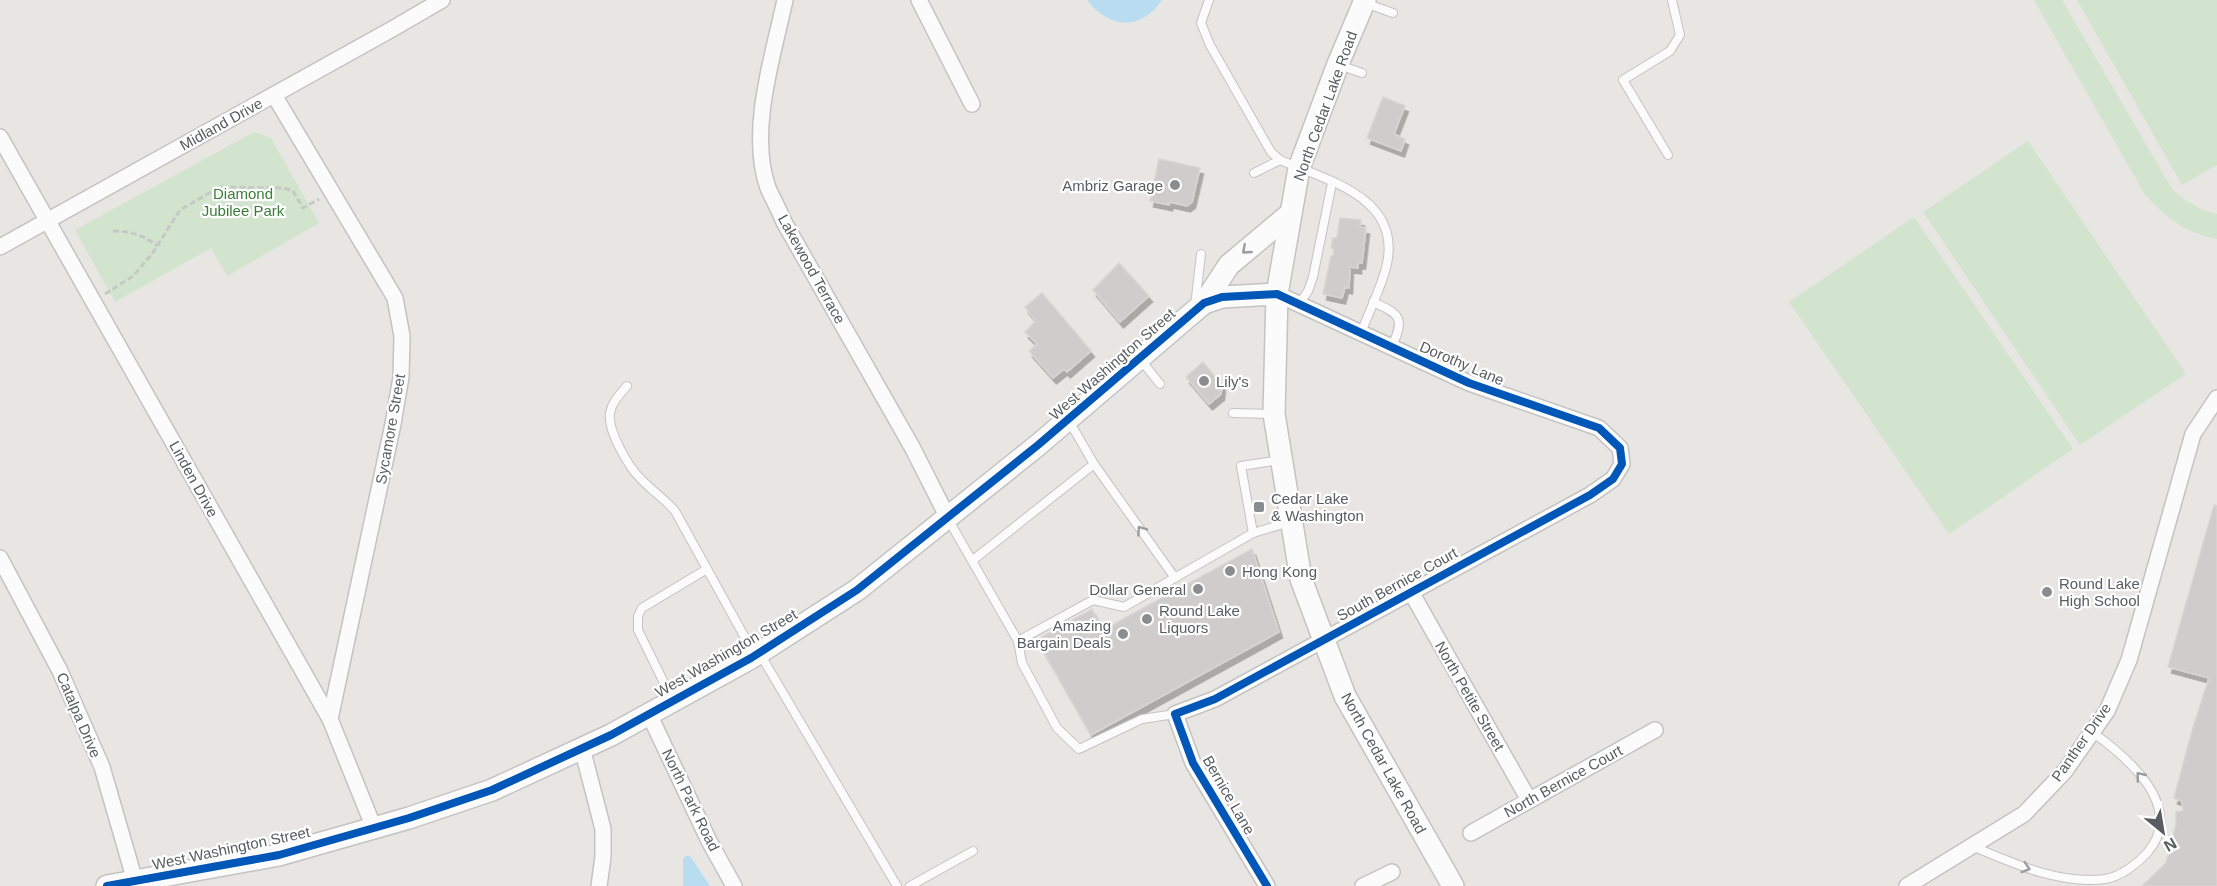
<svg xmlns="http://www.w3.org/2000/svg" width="2217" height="886" font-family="Arial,sans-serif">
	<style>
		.green { fill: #d2e3ce }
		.water { fill: #b8ddf1 }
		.building { fill: #cfcdcb; stroke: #d7d5d2; stroke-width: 1.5; filter: url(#shadow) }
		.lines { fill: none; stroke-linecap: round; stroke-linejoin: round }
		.service-casing { stroke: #c4c3c3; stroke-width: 10 }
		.minor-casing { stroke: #c4c3c3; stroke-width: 18 }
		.secondary-casing { stroke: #c3c3c2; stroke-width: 24 }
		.path { stroke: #c4c9c5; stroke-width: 3; stroke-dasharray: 6 3; stroke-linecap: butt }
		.service { stroke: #fcfbfb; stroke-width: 8 }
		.minor { stroke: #fcfbfb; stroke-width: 15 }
		.secondary { stroke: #fcfbfb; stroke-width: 21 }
		.cycleway-casing { stroke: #fff; stroke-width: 11 }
		.cycleway { stroke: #0057b8; stroke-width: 8 }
		.oneway { stroke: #9a9c9e }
		.poi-dot { fill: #8b8c8e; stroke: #fff; stroke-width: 2 }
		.labels { text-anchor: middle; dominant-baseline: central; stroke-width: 4.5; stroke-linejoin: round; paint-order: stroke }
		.street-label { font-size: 15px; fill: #595c60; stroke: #fff }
		.poi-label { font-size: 15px; fill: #595c60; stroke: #fff; text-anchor: start }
		.park-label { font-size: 15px; fill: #3c7d3a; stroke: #fff }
	</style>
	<defs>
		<filter id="shadow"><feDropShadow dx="3.5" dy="6" stdDeviation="0" flood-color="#0004"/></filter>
	</defs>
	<rect width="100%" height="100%" fill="#e8e6e2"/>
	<g class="green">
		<path d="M2034,0H2062L2172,189C2186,202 2199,210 2217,214V239C2186,233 2164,217 2144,193Z"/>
		<path d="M2077,0H2217V165L2182,185Z"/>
		<path d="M254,132L271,138L319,223L227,276L211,248L115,302L75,230Z"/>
		<path d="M2028,141L2186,374L2080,445L1923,212Z"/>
		<path d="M1914,217L2073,449L1949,534L1789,302Z"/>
	</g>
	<g class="water">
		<path d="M1087,0H1162C1141,31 1109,29 1087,0Z"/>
		<path d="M686,856H690L710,886H683V859Z"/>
	</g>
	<g class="building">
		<path d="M1383,97L1405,106L1394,134L1405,139L1401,151L1367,138Z"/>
		<path d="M1159,159L1200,168L1192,202L1187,206L1170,202L1169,205L1150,201Z"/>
		<path d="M1340,218L1361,220L1360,227L1366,228L1362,263H1358V268L1350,267L1349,288L1345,287L1342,298L1323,294L1331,256H1333L1334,248H1331L1333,238H1337Z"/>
		<path d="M1119,263L1149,296L1120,322L1093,290Z"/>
		<path d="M1042,293L1091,351L1067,372L1064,369L1053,378L1029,351L1037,344L1025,332L1036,321L1025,307Z"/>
		<path d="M1203,362L1222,385L1221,394L1209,404L1186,377Z"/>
		<path d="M2214,505L2217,506V886H2142L2166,863L2176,824V812L2183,811L2182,801L2174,798L2192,731L2209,678L2168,667Z"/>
		<path d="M1252,549L1279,632L1091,735L1037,640L1092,609L1103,630Z"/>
	</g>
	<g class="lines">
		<g class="service-casing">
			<g id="service">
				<path d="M1209,0L1201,23L1210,45L1271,152L1280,160C1329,181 1404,198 1386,268C1380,290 1369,312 1361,333"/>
				<path d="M1365,3L1393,13"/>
				<path d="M1339,65L1362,73"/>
				<path d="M1668,155L1623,80L1670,51L1680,35L1672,0"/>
				<path d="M1254,173L1280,160"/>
				<path d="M1373,302C1402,315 1404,318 1392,347"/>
				<path d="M1299,304L1308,291L1313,277L1332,183"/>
				<path d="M1195,306L1201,254"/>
				<path d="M1140,359L1160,384"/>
				<path d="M627,386C620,394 612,402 610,413C607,430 629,468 641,479C652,491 665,499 675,511L754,654"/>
				<path d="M1233,413L1273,414"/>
				<path d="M1094,464L1175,578"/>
				<path d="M948,519L1018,641L1093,600L1124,607L1253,533L1290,522"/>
				<path d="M1253,533L1241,466L1280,460"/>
				<path d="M973,560L1094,464L1069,421"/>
				<path d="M1018,641L1022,663L1057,728L1079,749L1142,719L1175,714"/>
				<path d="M760,654L897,886"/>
				<path d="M672,699L638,630V616L642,608L707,569"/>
				<path d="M1972,846C2012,863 2060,885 2105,879C2120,877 2137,864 2147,853C2187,807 2127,757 2092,732"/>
				<path d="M910,886L973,851"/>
			</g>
		</g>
		<g class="minor-casing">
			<g id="minor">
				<path d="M785,0C773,56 748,132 768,188C773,199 779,210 784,222L912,447L948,518"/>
				<path d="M919,0L972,104"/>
				<path d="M274,95L395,298L402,336L401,377L393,424L330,719"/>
				<path d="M0,137L330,719L374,828"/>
				<path d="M0,247L394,28L442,0"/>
				<path d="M0,558L60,671L102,767L135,881"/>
				<path d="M1411,592L1529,800"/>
				<path d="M649,714L709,841L734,886"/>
				<path d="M582,748L603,829V857L599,886"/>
				<path d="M1471,833L1655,730"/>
				<path d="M1267,886L1193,763L1175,714L1215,699L1590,495L1613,479L1622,464L1620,448L1599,428L1469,383L1277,294"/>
				<path d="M1363,886L1392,872"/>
				<path d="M1907,886L2024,814L2065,771L2107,711L2129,660L2193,434L2217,398"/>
			</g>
		</g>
		<g class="secondary-casing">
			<g id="secondary">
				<path d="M1365,0L1338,64L1299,168L1277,294L1274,414L1301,579L1345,696L1453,886"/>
				<path d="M1204,303L1229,265L1291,213"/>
				<path d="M107,886L279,855L409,818L492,790L611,735L751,658L857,590L1038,445L1204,303L1222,297L1277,294"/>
			</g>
		</g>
		<g class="path">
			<path d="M113,231C130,231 144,235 157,246"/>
			<path d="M105,294L133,276L152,254L180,210L220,187L284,188L293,191L303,208L319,199"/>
		</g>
		<use href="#service" class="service"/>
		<use href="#minor" class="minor"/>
		<use href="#secondary" class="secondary"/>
		<g class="cycleway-casing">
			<path id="cycleway" d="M107,886L279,855L409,818L492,790L611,735L751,658L857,590L1038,445L1204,303L1222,297L1277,294L1469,383L1599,428L1620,448L1622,464L1613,479L1590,495L1215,699L1175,714L1193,763L1267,886"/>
		</g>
		<use href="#cycleway" class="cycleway"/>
	</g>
	<defs><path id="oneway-chevron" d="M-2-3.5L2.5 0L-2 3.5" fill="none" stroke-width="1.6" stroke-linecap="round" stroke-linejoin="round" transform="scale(1.5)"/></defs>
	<g class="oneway">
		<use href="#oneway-chevron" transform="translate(1246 250) rotate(139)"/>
		<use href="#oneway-chevron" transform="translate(1141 530) rotate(-125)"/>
		<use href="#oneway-chevron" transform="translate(2140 776) rotate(-129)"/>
		<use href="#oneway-chevron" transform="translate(2026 868) rotate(17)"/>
	</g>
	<g class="poi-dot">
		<circle cx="1175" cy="185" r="6"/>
		<circle cx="1204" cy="381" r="6"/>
		<rect x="1253" y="501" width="12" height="12" rx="3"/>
		<circle cx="1230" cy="571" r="6"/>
		<circle cx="1198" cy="589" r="6"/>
		<circle cx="2047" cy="592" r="6"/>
		<circle cx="1147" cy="619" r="6"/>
		<circle cx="1123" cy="634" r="6"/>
	</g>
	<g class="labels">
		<g class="street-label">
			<text transform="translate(1325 106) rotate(-70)">North Cedar Lake Road</text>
			<text transform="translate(221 124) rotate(-29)">Midland Drive</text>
			<text transform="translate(812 269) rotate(61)">Lakewood Terrace</text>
			<text transform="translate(1462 363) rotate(23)">Dorothy Lane</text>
			<text transform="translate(1112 364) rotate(-41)">West Washington Street</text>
			<text transform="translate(390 429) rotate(-80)">Sycamore Street</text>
			<text transform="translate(194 479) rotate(61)">Linden Drive</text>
			<text transform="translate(1397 584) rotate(-29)">South Bernice Court</text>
			<text transform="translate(726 653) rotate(-30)">West Washington Street</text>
			<text transform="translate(1470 696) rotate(60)">North Petite Street</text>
			<text transform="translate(79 715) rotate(67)">Catalpa Drive</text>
			<text transform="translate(2081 742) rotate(-55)">Panther Drive</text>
			<text transform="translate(1384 763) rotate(61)">North Cedar Lake Road</text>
			<text transform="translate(1563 781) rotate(-29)">North Bernice Court</text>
			<text transform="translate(1229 795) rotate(60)">Bernice Lane</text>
			<text transform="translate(691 800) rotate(64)">North Park Road</text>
			<text transform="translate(231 848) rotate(-12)">West Washington Street</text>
		</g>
		<g class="poi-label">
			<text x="1163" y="185" text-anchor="end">Ambriz Garage</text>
			<text x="1216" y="381">Lily's</text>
			<text x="1271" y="498">Cedar Lake<tspan x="1271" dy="17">&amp; Washington</tspan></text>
			<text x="1242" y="571">Hong Kong</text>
			<text x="2059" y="583">Round Lake<tspan x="2059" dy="17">High School</tspan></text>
			<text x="1186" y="589" text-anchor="end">Dollar General</text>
			<text x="1159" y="610">Round Lake<tspan x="1159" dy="17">Liquors</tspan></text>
			<text x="1111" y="625" text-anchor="end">Amazing<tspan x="1111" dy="17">Bargain Deals</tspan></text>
		</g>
		<g class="park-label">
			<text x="243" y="193">Diamond<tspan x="243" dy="17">Jubilee Park</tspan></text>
		</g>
	</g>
	<g transform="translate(2163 832) rotate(150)" stroke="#ffffff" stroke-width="4.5" paint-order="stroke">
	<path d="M0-4.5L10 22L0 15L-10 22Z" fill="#595c60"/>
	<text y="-9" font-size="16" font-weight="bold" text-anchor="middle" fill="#595c60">N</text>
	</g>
</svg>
